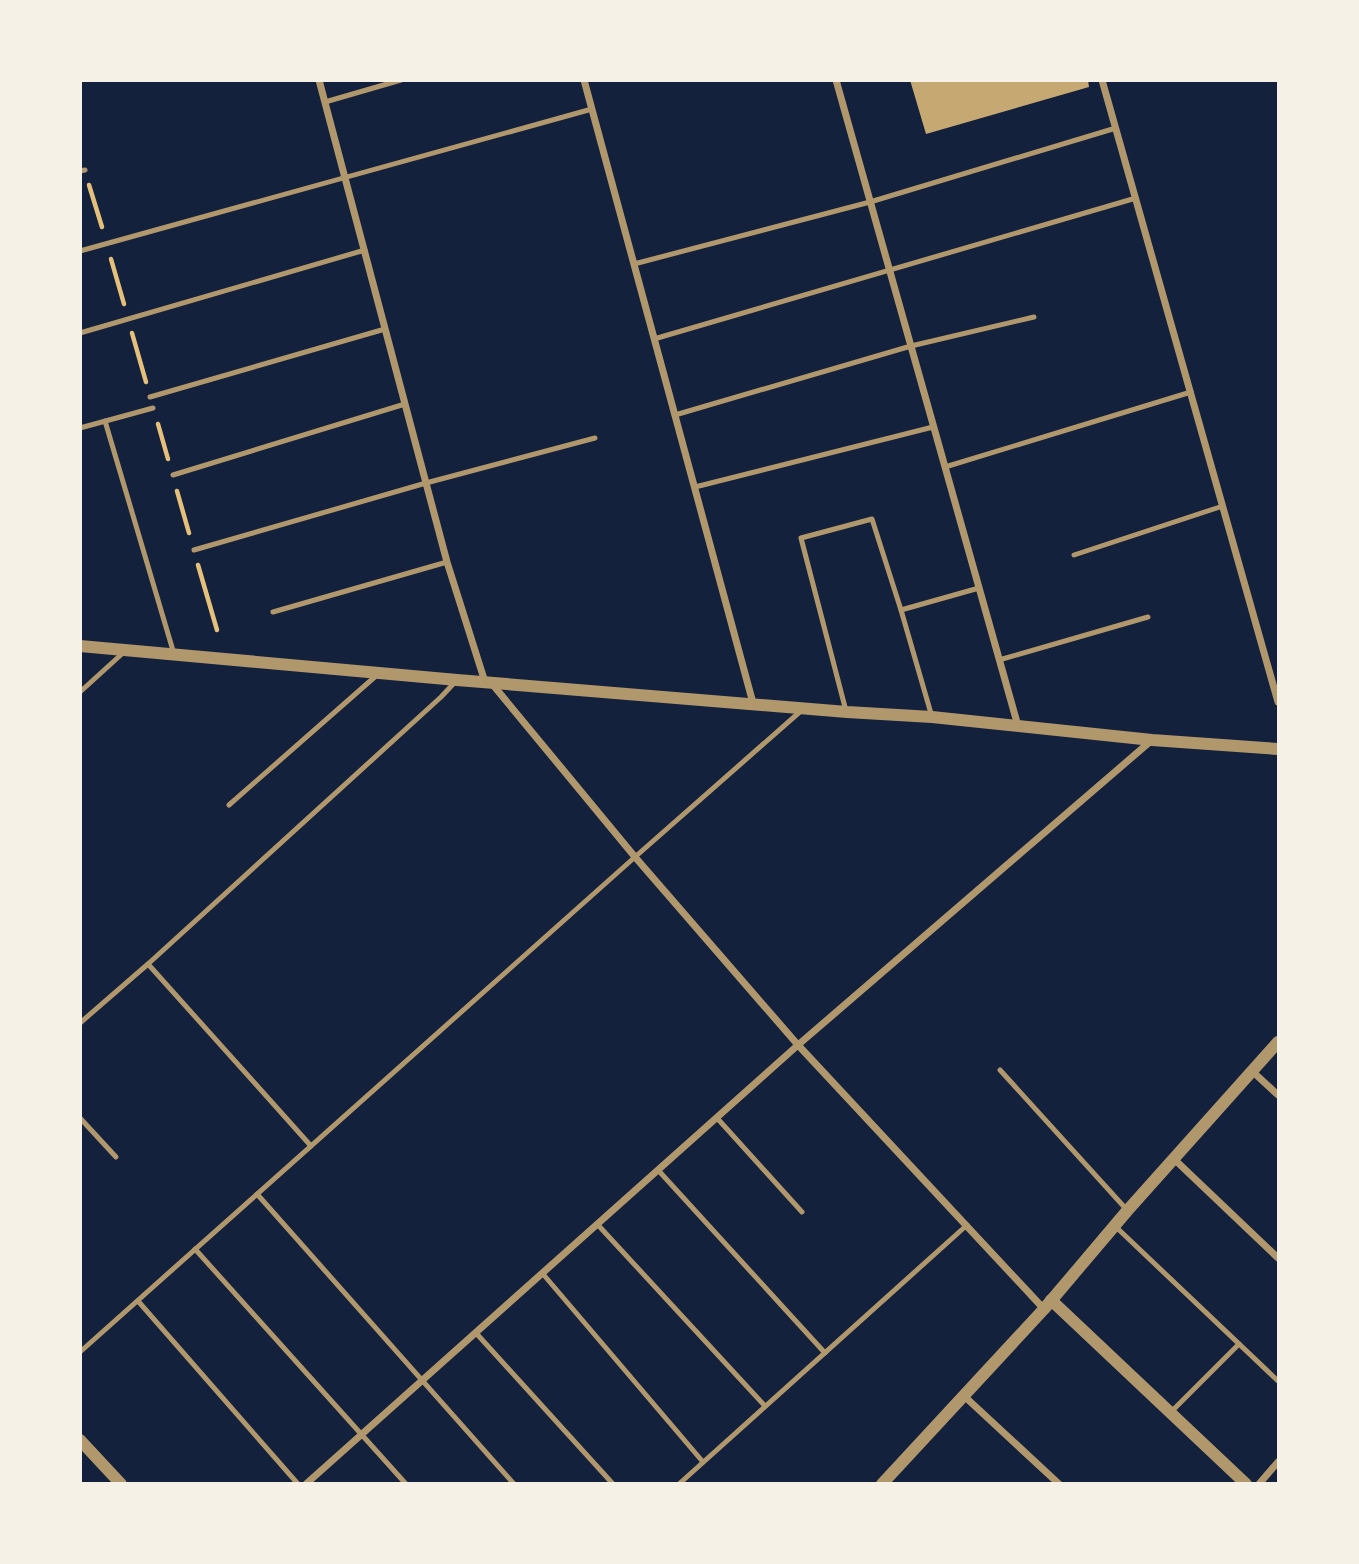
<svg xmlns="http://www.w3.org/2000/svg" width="1359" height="1564" font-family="Arial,sans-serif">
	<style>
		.building { fill: #c6a872 }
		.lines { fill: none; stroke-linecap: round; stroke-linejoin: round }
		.path { stroke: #e5c07b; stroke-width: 4.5 }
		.service { stroke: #b1986c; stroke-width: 5 }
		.minor { stroke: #b1986c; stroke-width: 7 }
		.tertiary { stroke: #b1986c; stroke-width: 12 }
	</style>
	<rect width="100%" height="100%" fill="#14213d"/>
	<path class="building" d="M910,80H1088L1089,87L926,134Z"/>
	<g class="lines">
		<g class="path">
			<path d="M89,185L102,227"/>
			<path d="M111,259L124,304"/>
			<path d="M132,333L146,382"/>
			<path d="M158,424L168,459"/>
			<path d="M177,491L189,533"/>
			<path d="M198,565L217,630"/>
		</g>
		<g class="service">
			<path d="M325,102L401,80"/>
			<path d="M80,171L85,170"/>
			<path d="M80,251L592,109"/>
			<path d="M634,264L870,202L1116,128"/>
			<path d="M80,333L365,250"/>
			<path d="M654,339L1136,198"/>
			<path d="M150,397L385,329"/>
			<path d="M675,415L911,346L1034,317"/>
			<path d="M105,421L174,654"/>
			<path d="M80,428L153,408"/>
			<path d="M945,467L1191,392"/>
			<path d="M173,475L405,404"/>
			<path d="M695,487L933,427"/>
			<path d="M194,550L426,483L595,438"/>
			<path d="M1074,555L1223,506"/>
			<path d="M901,610L979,588"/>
			<path d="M273,612L447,562"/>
			<path d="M999,660L1148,617"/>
			<path d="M80,692L124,652"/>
			<path d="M846,711L801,538L872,519L901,610L932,717"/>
			<path d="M229,805L377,675"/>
			<path d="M148,964L311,1146"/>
			<path d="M80,1023L148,964L441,697L456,681"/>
			<path d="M1000,1070L1127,1210"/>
			<path d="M80,1118L116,1157"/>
			<path d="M717,1118L802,1212"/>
			<path d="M658,1170L825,1353"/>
			<path d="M257,1194L514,1484"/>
			<path d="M598,1225L765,1406"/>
			<path d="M1116,1227L1278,1381"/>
			<path d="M195,1249L406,1484"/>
			<path d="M543,1274L703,1462"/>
			<path d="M138,1301L298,1484"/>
			<path d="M476,1333L613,1484"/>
			<path d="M80,1352L635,857L802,710"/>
			<path d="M1170,1413L1239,1344"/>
			<path d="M679,1484L967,1225"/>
		</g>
		<g class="minor">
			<path d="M319,80L447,562L485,682"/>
			<path d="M584,80L753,703"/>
			<path d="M836,80L1018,726"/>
			<path d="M1102,80L1278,702"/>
			<path d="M493,685L635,857L798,1045L1044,1309"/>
			<path d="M1252,1071L1278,1095"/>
			<path d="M1174,1159L1278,1258"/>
			<path d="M963,1395L1059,1484"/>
			<path d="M306,1484L798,1045L1152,740"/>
			<path d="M1259,1484L1278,1462"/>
		</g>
		<g class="tertiary">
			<path d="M80,646L457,680L847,712L932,717L1152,740L1278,749"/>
			<path d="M1051,1300L1246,1484"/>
			<path d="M80,1440L121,1484"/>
			<path d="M882,1484L1044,1309L1127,1211L1278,1042"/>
		</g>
	</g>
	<rect width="1359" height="1564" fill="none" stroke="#f6f1e7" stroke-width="164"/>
</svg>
